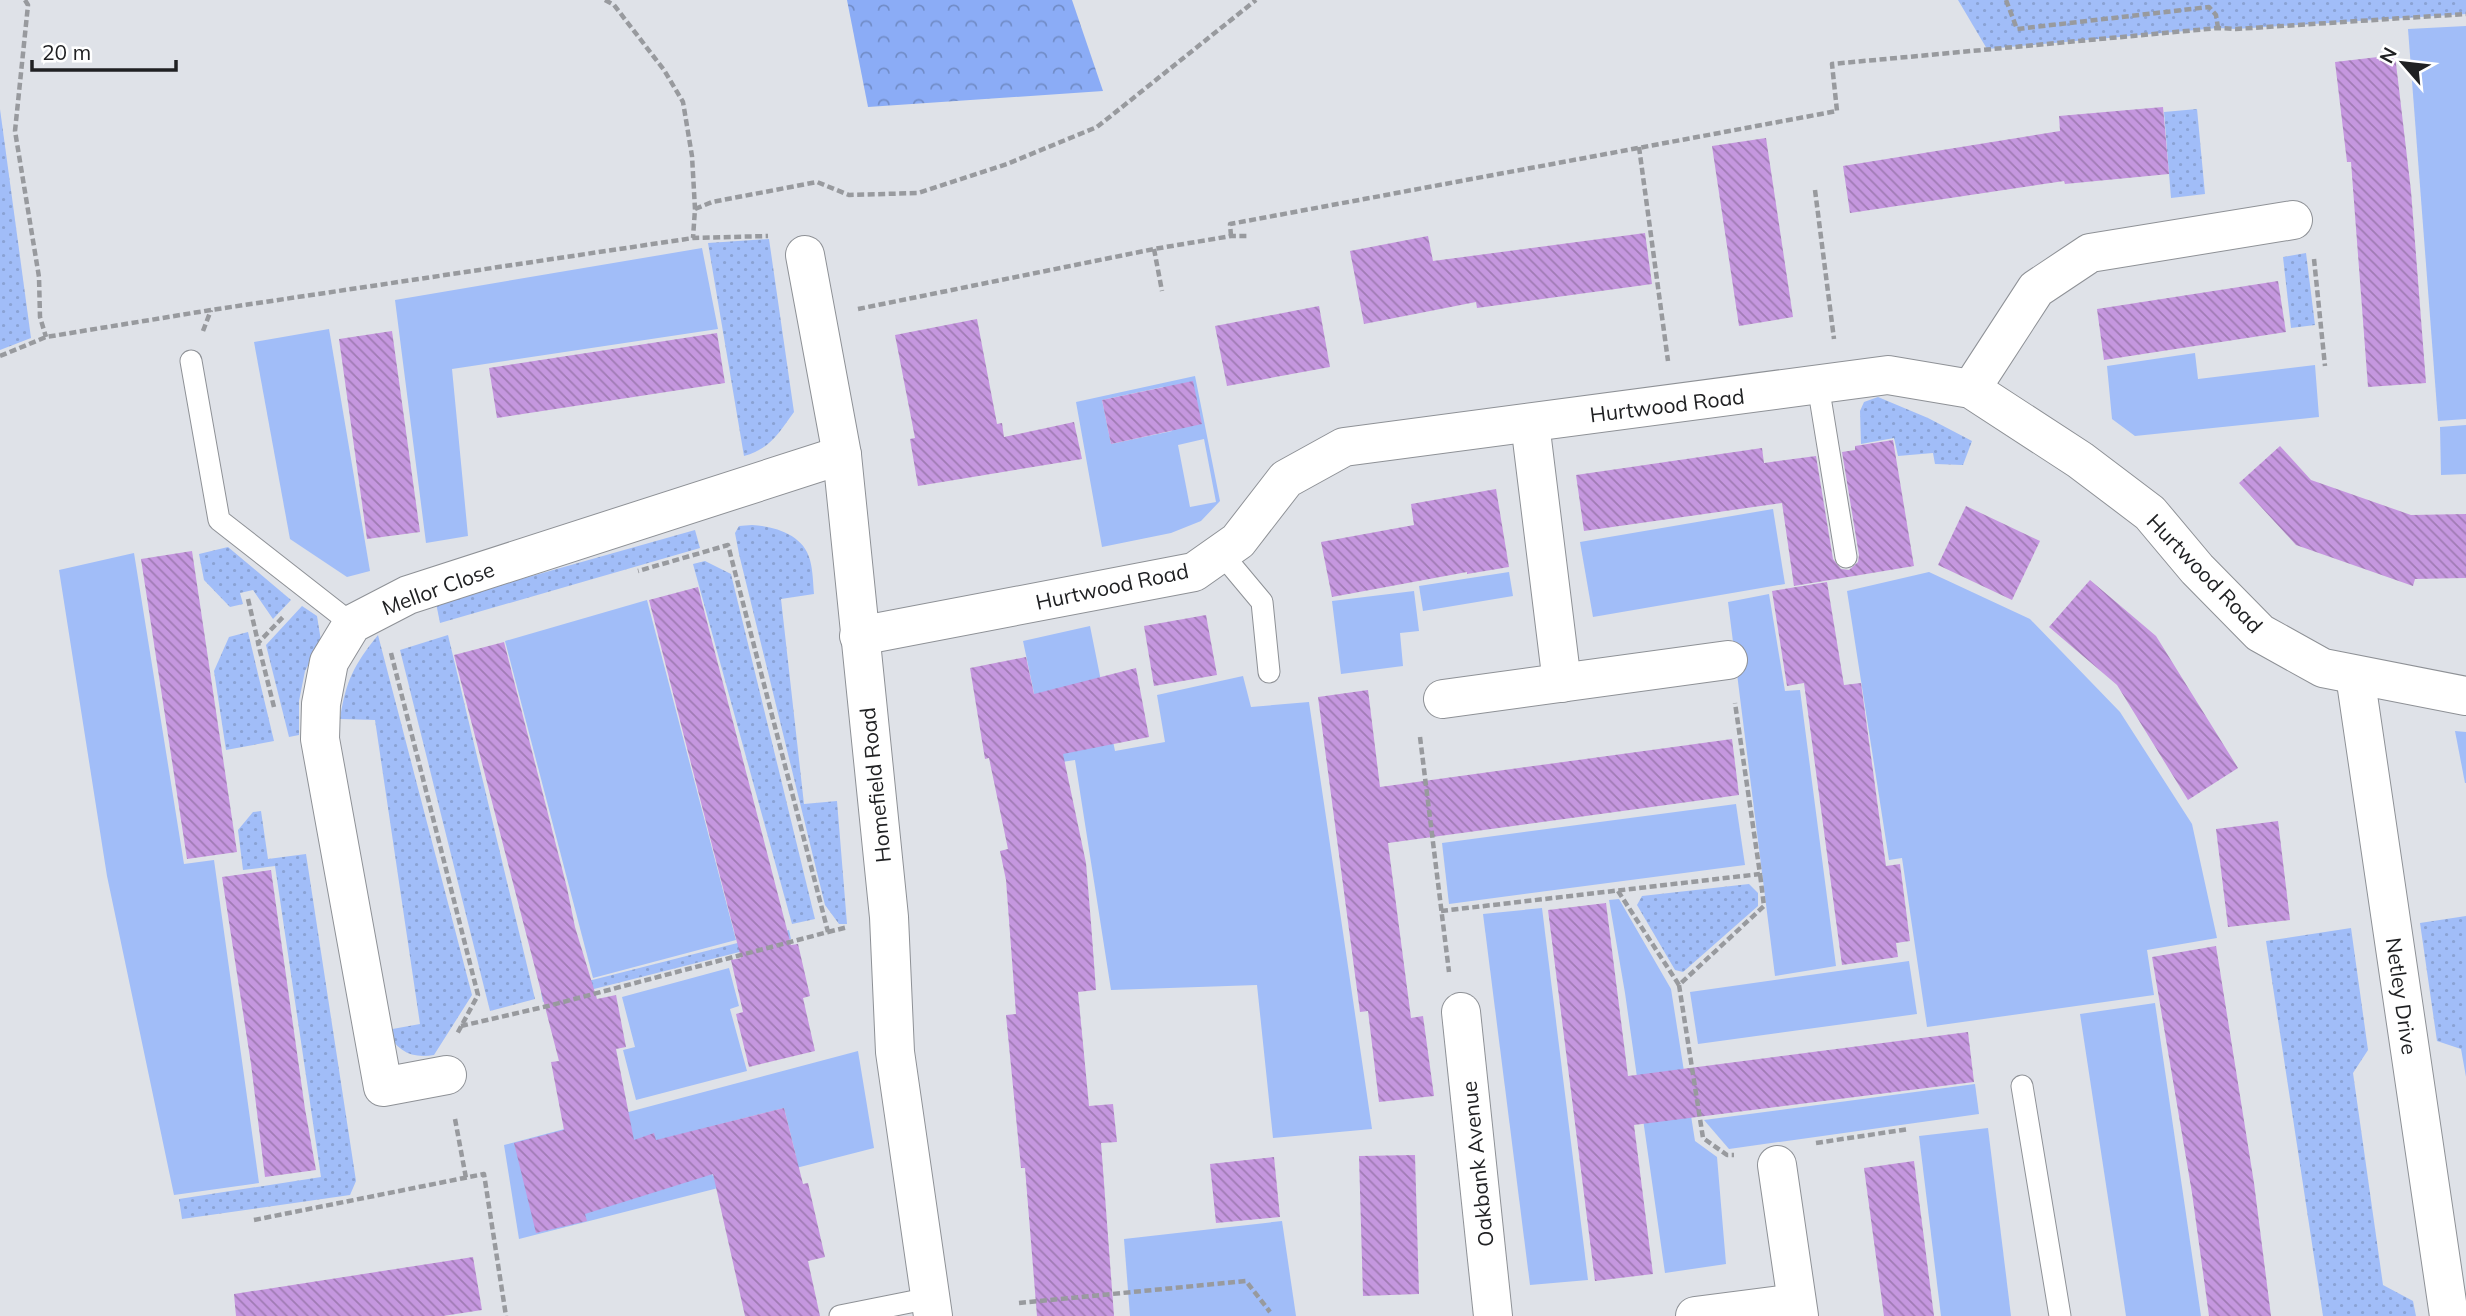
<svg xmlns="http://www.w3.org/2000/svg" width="2466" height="1316" font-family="Mulish,sans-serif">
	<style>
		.grass { fill: url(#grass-dots) }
		.forest { fill: url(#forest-crowns) }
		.green { fill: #a1bdf8; fill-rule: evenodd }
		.building { fill: url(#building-back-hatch) }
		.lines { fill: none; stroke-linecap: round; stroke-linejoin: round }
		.service-casing { stroke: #8e9196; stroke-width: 23 }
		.minor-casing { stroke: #8e9196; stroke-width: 40 }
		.path { stroke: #989a9e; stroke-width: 4.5; stroke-dasharray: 7 3.5; stroke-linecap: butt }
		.service { stroke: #fff; stroke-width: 21 }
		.minor { stroke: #fff; stroke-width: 38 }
		.labels { text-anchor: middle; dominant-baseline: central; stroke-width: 7; stroke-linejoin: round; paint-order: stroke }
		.street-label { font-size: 21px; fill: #202123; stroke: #fff }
	</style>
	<defs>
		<pattern id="grass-dots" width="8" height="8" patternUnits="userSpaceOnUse" patternTransform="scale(1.75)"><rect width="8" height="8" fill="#a1bdf8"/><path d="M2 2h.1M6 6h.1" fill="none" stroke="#8aa2d4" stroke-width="1.8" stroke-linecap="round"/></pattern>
		<pattern id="forest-crowns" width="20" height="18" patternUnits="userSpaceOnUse" patternTransform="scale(1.75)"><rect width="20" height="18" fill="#8bacf6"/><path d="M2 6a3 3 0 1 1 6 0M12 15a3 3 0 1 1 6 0" fill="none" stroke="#718cc7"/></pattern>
		<pattern id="building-back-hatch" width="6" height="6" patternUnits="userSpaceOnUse" patternTransform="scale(1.75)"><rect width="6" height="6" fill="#c597df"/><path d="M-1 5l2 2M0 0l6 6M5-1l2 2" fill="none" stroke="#a07bb4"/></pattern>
	</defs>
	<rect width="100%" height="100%" fill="#dfe2e8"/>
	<g class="grass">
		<path d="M1958,0H2466V14L2236,29L2218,28L1987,49Z"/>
		<path d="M0,109L31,338L0,350Z"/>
		<path d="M2197,109L2205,194L2171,198L2164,112Z"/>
		<path d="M769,239L794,412C778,434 771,448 744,456L708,243Z"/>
		<path d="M2306,253L2315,325L2291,328L2283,257Z"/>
		<path d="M1878,397L1928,418L1972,441L1963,465L1935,464L1933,453L1898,456L1894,438L1861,444L1860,411L1864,402Z"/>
		<path d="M752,525C775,526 804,535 810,560C813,571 813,583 814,594L781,599L804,804L837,801L847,924H839L825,905L739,554L735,533L739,526Z"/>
		<path d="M695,530L700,548L440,623L436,603Z"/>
		<path d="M228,547L291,600L273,619L253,590L240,593L243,604L230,607L204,580L199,554Z"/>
		<path d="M705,561L731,574L815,919L792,924L693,564Z"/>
		<path d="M302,606L317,616L321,641L305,671L299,701V735L289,737L266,645Z"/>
		<path d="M248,632L274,741L226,750L214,671L229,637Z"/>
		<path d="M378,635L472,995L434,1055C412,1059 396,1051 387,1030L420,1024L375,720L340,719C346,680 354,665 378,635Z"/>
		<path d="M448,635L535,999L490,1011L400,650Z"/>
		<path d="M261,811L268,859L306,854L356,1181L350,1195L182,1219L179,1199L321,1177L275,866L243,870L238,830L253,812Z"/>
		<path d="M1749,884L1758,893V906L1683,972L1675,970L1637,905L1642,896Z"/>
		<path d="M2466,916V1077L2461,1049L2437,1041L2420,923Z"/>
		<path d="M2351,928L2368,1050L2353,1073L2383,1285L2413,1301L2416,1316H2323L2266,941Z"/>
		<path d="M789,930L791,939L543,1002L541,993Z"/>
	</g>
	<path class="forest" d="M847,0H1072L1103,91L868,107Z"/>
	<g class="green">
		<path d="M2466,26V419L2438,421L2408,29Z"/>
		<path d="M702,248L718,329L452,369L468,536L426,543L395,300Z"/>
		<path d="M329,329L370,571L347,577L290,539L254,342Z"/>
		<path d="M2195,353L2198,379L2315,365L2319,417L2135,436L2112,419L2107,366Z"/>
		<path d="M1195,376L1220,501L1201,521L1171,533L1102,547L1076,402ZM1163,387L1172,431L1111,444L1102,400ZM1204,439L1216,502L1190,507L1178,445Z"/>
		<path d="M2466,425V474L2441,475L2440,427Z"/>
		<path d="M1773,509L1785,584L1593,617L1580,542Z"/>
		<path d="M134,553L184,864L214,860L259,1183L174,1195L107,876L59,570Z"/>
		<path d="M1509,572L1513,596L1423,611L1419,586Z"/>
		<path d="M1929,572L2030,619L2120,712L2192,824L2217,938L2147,950L2154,995L1927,1027L1902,858L1889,860L1847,591Z"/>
		<path d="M1414,591L1419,631L1400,633L1403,666L1341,674L1332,601Z"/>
		<path d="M1769,594L1785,691L1800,690L1836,966L1775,976L1728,602Z"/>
		<path d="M647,600L736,940L593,978L505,641Z"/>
		<path d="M1090,626L1115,751L1165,742L1157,695L1243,676L1251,707L1309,702L1372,1129L1273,1138L1257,985L1111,990L1075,760L1049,764L1023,641Z"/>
		<path d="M2455,731L2466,732V783H2465Z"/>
		<path d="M1736,804L1745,865L1449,904L1442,843Z"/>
		<path d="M1619,899L1671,989L1695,1141L1717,1157L1726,1264L1665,1273L1625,993L1609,900Z"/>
		<path d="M1542,908L1588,1280L1530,1285L1483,914Z"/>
		<path d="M1909,961L1917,1014L1698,1044L1690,992Z"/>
		<path d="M729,968L739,1006L730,1009L747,1071L636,1100L623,1050L635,1047L622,997Z"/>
		<path d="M2155,1003L2201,1316H2126L2080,1014Z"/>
		<path d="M858,1051L874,1148L519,1239L504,1145ZM784,1108L796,1156L713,1176L702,1129Z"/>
		<path d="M1975,1084L1979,1114L1729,1149L1704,1120Z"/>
		<path d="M1988,1128L2011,1316H1941L1919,1136Z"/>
		<path d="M1282,1221L1296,1316H1130L1124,1239Z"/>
	</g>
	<g class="building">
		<path d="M2395,55L2411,191L2426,383L2368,387L2351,162H2347L2335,62Z"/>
		<path d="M2163,107L2169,174L2065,184L2064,181L1850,213L1843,166L2060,131L2059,116Z"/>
		<path d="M1766,138L1793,317L1739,326L1712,146Z"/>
		<path d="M1645,233L1652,284L1477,308L1476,302L1364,324L1350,251L1428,236L1433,261Z"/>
		<path d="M2278,281L2286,332L2104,360L2097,309Z"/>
		<path d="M1319,306L1330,367L1227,386L1215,326Z"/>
		<path d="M977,319L997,424L1002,423L1004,437L1074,422L1082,459L918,486L910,439L915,438L895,335Z"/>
		<path d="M392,331L420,532L367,539L339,339Z"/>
		<path d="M717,333L725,383L497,418L489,368Z"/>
		<path d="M1193,381L1202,424L1111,444L1102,400Z"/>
		<path d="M1893,440L1914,566L1794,586L1782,503L1584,531L1576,475L1762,448L1764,463L1816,456L1833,559L1841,569L1849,570L1858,562L1859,555L1842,452L1855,450V446Z"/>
		<path d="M2280,446L2311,480L2411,515L2466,514V578L2415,579L2413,586L2296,545L2239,483Z"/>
		<path d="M1496,489L1509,567L1467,574V572L1332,597L1321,542L1414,525L1411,504Z"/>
		<path d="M1966,506L2040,541L2012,600L1938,565Z"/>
		<path d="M192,551L237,852L187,859L141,559Z"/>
		<path d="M2090,580L2156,636L2238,768L2188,800L2117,685L2049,627Z"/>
		<path d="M1827,582L1844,685L1861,683L1886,866L1900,864L1910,941L1896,943L1898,957L1842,965L1804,683L1787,686L1772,591Z"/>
		<path d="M698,587L791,945L798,944L810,996L803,998L815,1051L749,1067L736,1014L743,1012L731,960L741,958L649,600Z"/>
		<path d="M1206,615L1217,675L1154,686L1144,626Z"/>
		<path d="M504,642L567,888L575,927L597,999L616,995L626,1047L616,1049L634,1140L654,1133L656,1140L784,1108L803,1184L808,1183L825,1257L808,1261L820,1316H745L713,1174L585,1214L587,1221L536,1233L514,1143L564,1130L551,1062L559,1061L454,655Z"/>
		<path d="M1026,657L1034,694L1136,668L1149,737L1063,754L1086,863L1091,923L1096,990L1078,992L1089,1106L1113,1104L1117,1142L1101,1143L1114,1316H1037L1025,1168H1021L1006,1015L1016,1014L1006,880L1000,851L1008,849L989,758L985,759L970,668Z"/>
		<path d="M1368,690L1380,787L1732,739L1739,795L1388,843L1411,1018L1423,1016L1434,1096L1379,1102L1368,1011L1360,1012L1318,697Z"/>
		<path d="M2278,821L2290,920L2228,927L2216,829Z"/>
		<path d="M271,870L305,1109L316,1170L265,1177L251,1064L222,877Z"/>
		<path d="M1606,903L1628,1076L1968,1032L1974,1082L1634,1125L1653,1274L1595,1281L1548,910Z"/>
		<path d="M2216,946L2254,1183L2271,1316H2209L2192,1193L2152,957Z"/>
		<path d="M1415,1155L1419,1294L1363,1296L1359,1156Z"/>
		<path d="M1274,1157L1280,1217L1216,1223L1210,1164Z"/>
		<path d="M1914,1161L1934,1316H1884L1864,1168Z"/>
		<path d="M473,1257L482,1310L443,1316H236L234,1294Z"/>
	</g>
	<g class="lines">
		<g class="service-casing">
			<g id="service">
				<path d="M191,361L219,520L352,624"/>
				<path d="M1818,385L1846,557"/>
				<path d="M1221,553L1262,602L1269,672"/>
				<path d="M2022,1086L2060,1316"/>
				<path d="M840,1316L930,1298"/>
			</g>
		</g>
		<g class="minor-casing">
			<g id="minor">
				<path d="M805,255L842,455L889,917L895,1052L933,1316"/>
				<path d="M1971,389L2036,289L2090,253L2293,220"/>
				<path d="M1530,423L1562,683"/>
				<path d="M859,636L1194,572L1238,541L1286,479L1344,447L1888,375L1971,389L2080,460L2150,513L2197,569L2260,633L2323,668L2466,696"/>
				<path d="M2355,675L2449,1316"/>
				<path d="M1443,699L1728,660"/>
				<path d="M1461,1012L1493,1316"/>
				<path d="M447,1075L383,1087L320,739L321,704L329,662L352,624L408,595L842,455"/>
				<path d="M1777,1165L1799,1316"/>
				<path d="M1695,1316L1796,1303"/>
			</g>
		</g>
		<g class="path">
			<path d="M25,0L28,5L15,131L39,277L40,317L46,337"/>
			<path d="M605,0L614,5L664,70L683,102L692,156L695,209L693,238"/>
			<path d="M2006,0L2017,29L2209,7L2216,15L2218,28"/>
			<path d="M1639,147L1668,361"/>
			<path d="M1815,190L1834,339"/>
			<path d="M695,209L712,202L817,182L849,195L918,193L1007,164L1097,127L1256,0"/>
			<path d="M1231,236L1230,224L1837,111L1832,64L2218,28L2236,29L2466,14"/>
			<path d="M1154,249L1162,291"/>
			<path d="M2314,259L2325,366"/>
			<path d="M858,309L1154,249L1231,236H1249"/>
			<path d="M203,331L211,310"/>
			<path d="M0,356L46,337L211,310L693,238L768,236"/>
			<path d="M248,599L258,642"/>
			<path d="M391,653L478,995L457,1034"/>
			<path d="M274,707L258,643L284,616"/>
			<path d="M1420,737L1449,972"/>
			<path d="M1618,891L1679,985L1764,906L1760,874"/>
			<path d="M1441,911L1760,874L1735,703"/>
			<path d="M828,932L848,927"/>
			<path d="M1679,985L1703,1138L1727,1155H1734"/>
			<path d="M461,1026L548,1006L828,932L728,545L638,571"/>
			<path d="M455,1119L466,1178"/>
			<path d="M1816,1143L1909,1129"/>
			<path d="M254,1220L484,1174L506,1316"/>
			<path d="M1019,1303L1246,1281L1270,1312"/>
		</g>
		<use href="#service" class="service"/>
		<use href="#minor" class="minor"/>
	</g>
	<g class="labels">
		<g class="street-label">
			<text transform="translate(1667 405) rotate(-7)">Hurtwood Road</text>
			<text transform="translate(2205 573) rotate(46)">Hurtwood Road</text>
			<text transform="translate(1112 586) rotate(-12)">Hurtwood Road</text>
			<text transform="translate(438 588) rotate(-20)">Mellor Close</text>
			<text transform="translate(875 785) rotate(-96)">Homefield Road</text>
			<text transform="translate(2402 996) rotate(82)">Netley Drive</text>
			<text transform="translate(1477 1164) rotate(-96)">Oakbank Avenue</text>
		</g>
	</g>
	<g transform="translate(2403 63) rotate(298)" stroke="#ffffff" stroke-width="5" paint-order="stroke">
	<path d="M0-5L12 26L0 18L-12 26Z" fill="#202123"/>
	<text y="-10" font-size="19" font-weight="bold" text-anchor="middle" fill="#202123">N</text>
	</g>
	<path d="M32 60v10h144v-10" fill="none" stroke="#202123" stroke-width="3.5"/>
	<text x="42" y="60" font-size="21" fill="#202123" stroke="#ffffff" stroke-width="5" paint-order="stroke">20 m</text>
</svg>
